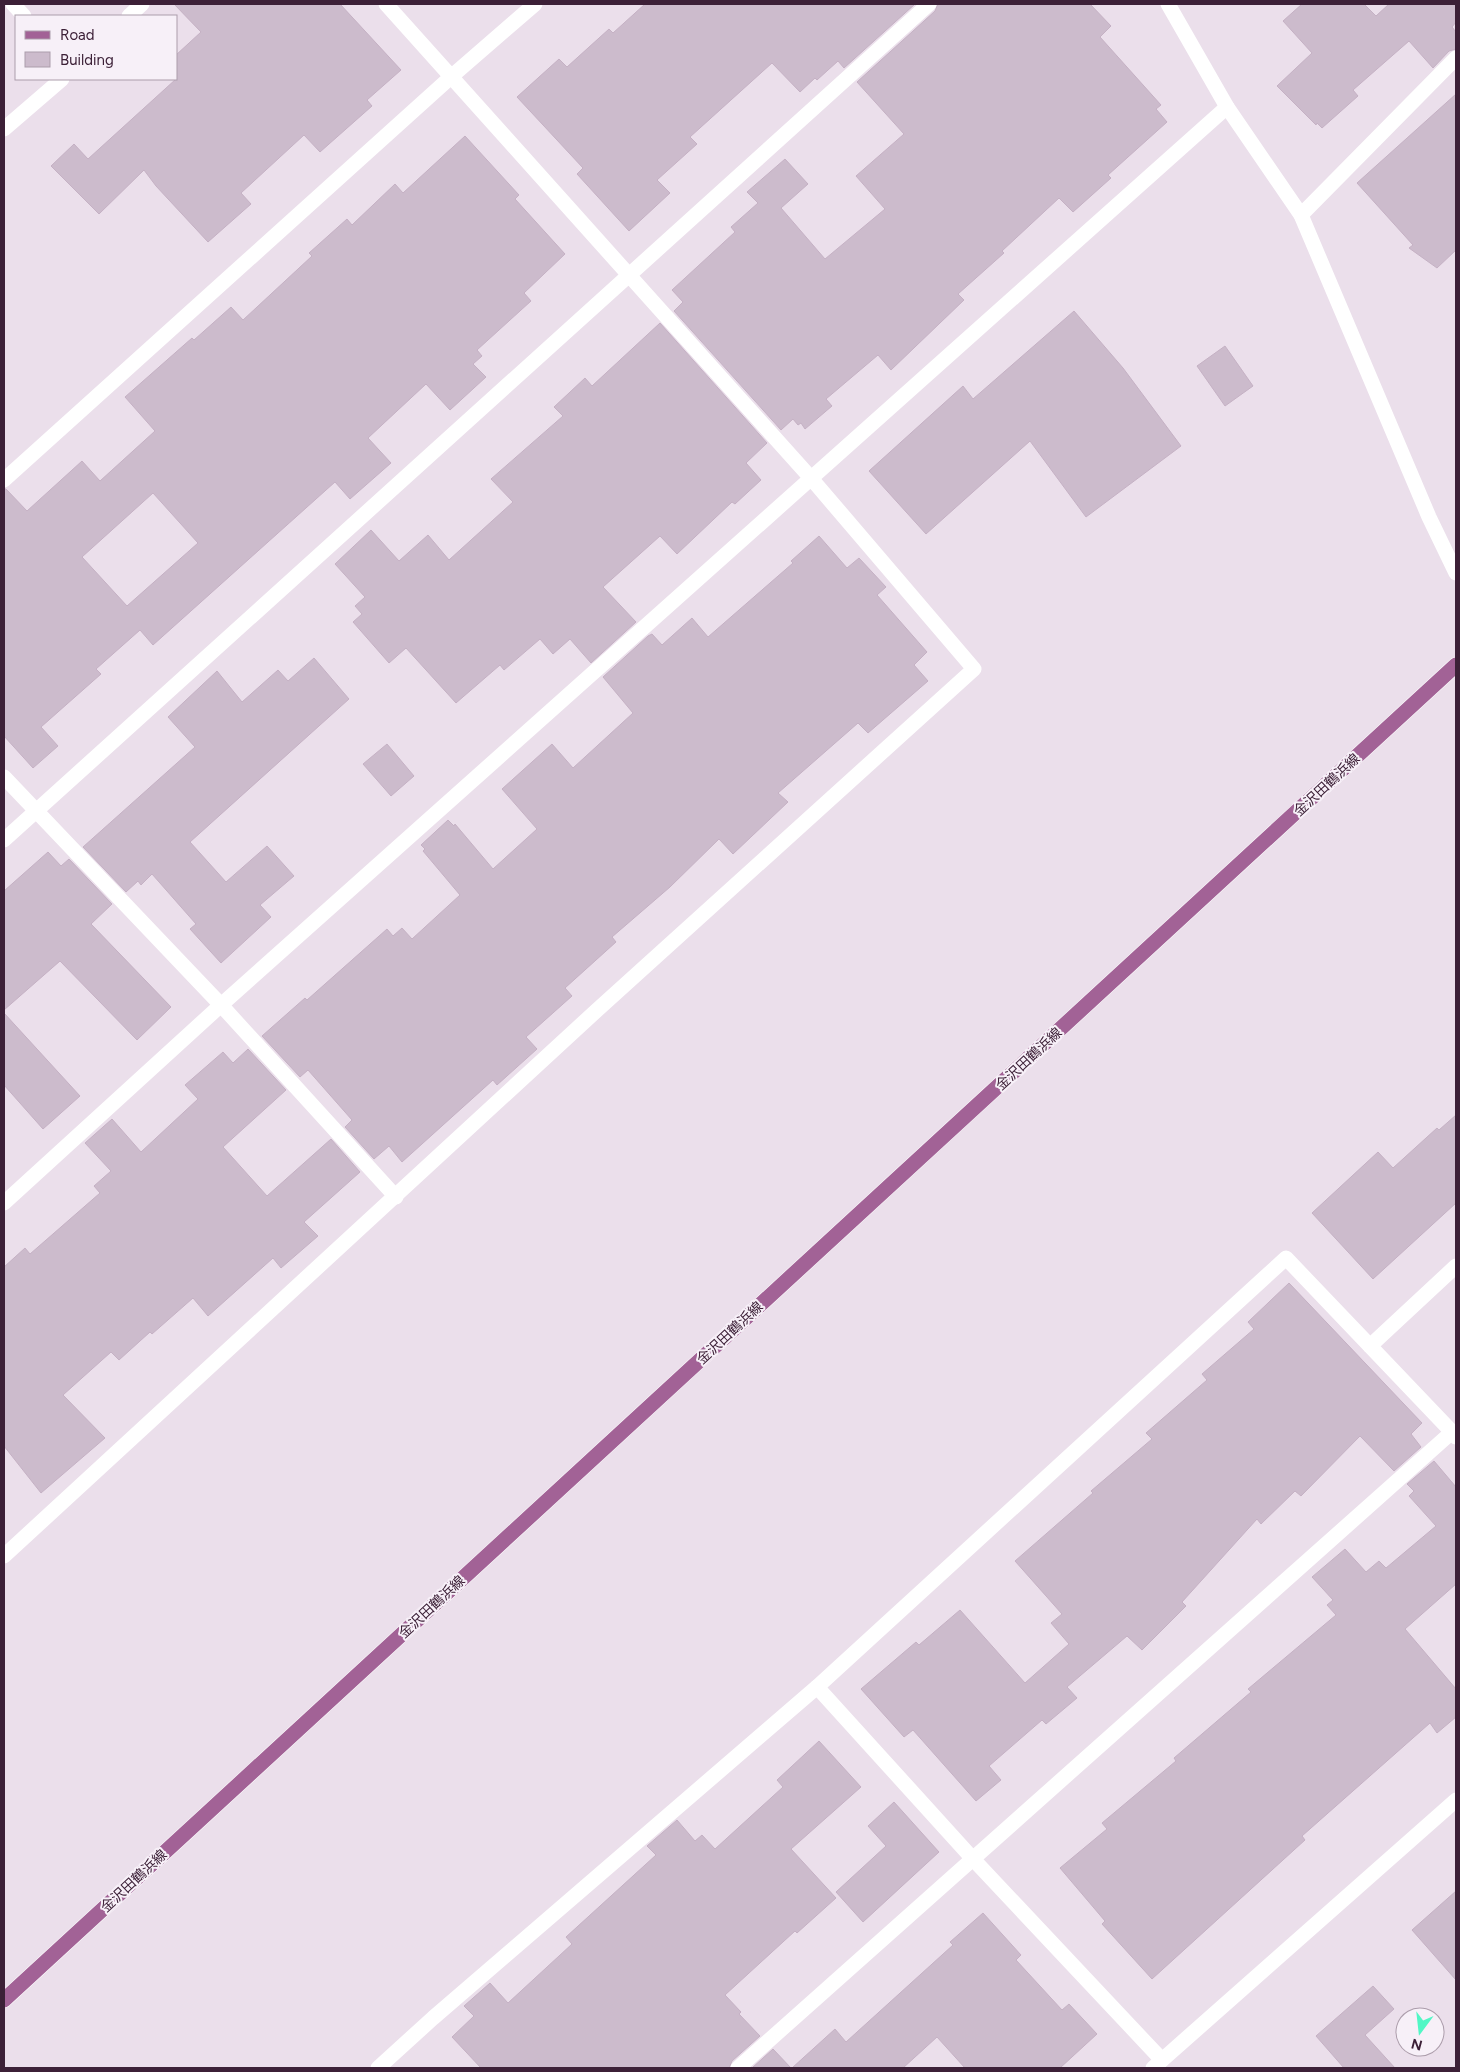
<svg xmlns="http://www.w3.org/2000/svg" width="1460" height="2072" font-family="Figtree,'Noto Sans JP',sans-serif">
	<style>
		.building { fill: #cbc; stroke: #c5b1c4; fill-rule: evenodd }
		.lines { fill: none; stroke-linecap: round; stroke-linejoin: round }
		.major-casing { stroke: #fff; stroke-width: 16 }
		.minor { stroke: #fff; stroke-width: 15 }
		.major { stroke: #a26296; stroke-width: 15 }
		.labels { text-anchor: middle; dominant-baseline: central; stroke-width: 4; stroke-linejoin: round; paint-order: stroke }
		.street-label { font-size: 14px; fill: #3c2037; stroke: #f7f0f8 }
	</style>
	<rect width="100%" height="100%" fill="#ebdfeb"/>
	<g class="building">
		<path d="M174,4H340L401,70L367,100L372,106L320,152L304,135L241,193L251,204L208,242L156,186L144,170L99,214L51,166L74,144L88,159L176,79V55L201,32Z"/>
		<path d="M645,4H915L844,68L838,61L817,80L815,78L800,92L772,63L690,137L697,144L657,180L670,193L629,231L577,174L583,168L517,97L559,59L567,67L609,29L613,33Z"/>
		<path d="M938,4H1090L1111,26L1100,37L1161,105L1156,109L1167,122L1108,175L1111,178L1073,212L1059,198L1002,251L1004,253L958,294L964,300L891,370L878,355L826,399L832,406L805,429L801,423L798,425L793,419L781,430L674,311L683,302L672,290L735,232L731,227L758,203L747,192L785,159L808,184L781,208L825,259L885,209L856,176L904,134L857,82L935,11Z"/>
		<path d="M1302,4H1364L1376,16L1389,4H1456V22L1452,27L1456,32V49L1449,51L1433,68L1409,41L1353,90L1358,96L1322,128L1317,123L1316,125L1277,86L1312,53L1283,21Z"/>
		<path d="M1456,94V250L1437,268L1409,248L1413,245L1357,183Z"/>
		<path d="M465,136L519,195L515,199L565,254L524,293L531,301L477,350L482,356L473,364L486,377L450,410L426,384L368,438L391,463L350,499L335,482L153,645L140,630L96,669L101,674L41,727L58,746L33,768L4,736V489H6L27,511L82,461L100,481L155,431L125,397L192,338L194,340L231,307L243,320L312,256L309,253L347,219L352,225L395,184L403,193ZM153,493L198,543L127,606L82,557Z"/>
		<path d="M1074,311L1123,368L1181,446L1086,517L1030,441L926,534L869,471L963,386L973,399Z"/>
		<path d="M660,323L767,443L746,463L761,480L735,504L732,502L677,554L660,536L603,587L636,622L591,663L570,639L553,654L540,639L504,670L500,665L456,703L406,648L389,663L353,622L362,614L355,606L365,597L335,564L371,530L399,561L428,535L449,560L513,502L491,479L563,416L554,407L585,378L592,386Z"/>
		<path d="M1225,346L1253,386L1225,406L1197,366Z"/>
		<path d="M819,536L847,568L859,558L886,587L877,595L927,652L914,665L928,681L868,733L858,723L778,793L788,802L733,854L719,839L670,887L612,937L616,942L565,988L572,996L526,1037L537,1049L497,1085L493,1080L402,1162L389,1146L374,1159L345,1127L352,1120L308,1070L300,1077L262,1036L305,998L307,1000L387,929L393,936L402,928L412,939L460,895L423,851L425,849L421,845L448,820L454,826L455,824L493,869L537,829L502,789L552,744L573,768L633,713L603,677L648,636L652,634L662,645L692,618L708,637L793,563L791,561Z"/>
		<path d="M314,658L349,699L190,842L226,882L267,846L294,876L260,905L271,917L221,963L190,929L196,924L152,874L141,885L138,881L126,892L83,847L195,747L168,717L217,671L242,702L278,670L288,681Z"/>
		<path d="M387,744L414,776L391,796L363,764Z"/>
		<path d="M48,852L61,866L69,859L112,904L91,924L171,1007L137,1040L60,961L4,1010V891Z"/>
		<path d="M4,1013L80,1096L43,1129L4,1085Z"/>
		<path d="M248,1049L286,1090L223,1147L267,1196L331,1139L360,1172L304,1222L318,1236L281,1268L273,1258L208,1316L193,1298L152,1334L150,1332L119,1360L111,1352L63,1395L105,1438L41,1493L4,1446V1267L25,1248L30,1254L100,1193L94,1186L111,1171L85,1143L112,1119L141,1152L198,1099L185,1085L223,1052L233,1063Z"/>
		<path d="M1456,1115V1203L1373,1279L1312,1213L1378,1152L1393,1168L1437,1128L1439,1130Z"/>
		<path d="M1289,1283L1422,1423L1411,1434L1421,1447L1394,1471L1360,1436L1301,1496L1295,1491L1261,1524L1257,1519L1182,1602L1186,1606L1142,1650L1127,1636L1067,1687L1077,1698L1046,1724L1042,1720L989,1766L1001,1780L976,1801L913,1730L904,1737L861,1689L916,1642L919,1645L960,1610L1025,1683L1069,1644L1051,1623L1062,1614L1015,1561L1093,1493L1091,1491L1152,1439L1146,1433L1207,1380L1202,1374L1254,1329L1248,1322Z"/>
		<path d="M1434,1461L1456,1487V1584L1405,1629L1456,1689V1717L1437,1733L1430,1723L1302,1836L1305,1840L1152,1979L1102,1924L1105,1921L1060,1868L1107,1829L1102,1823L1176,1761L1174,1758L1251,1692L1248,1689L1336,1615L1327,1605L1333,1600L1312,1577L1345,1549L1366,1572L1379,1561L1386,1568L1436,1526L1409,1496L1414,1491L1407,1484Z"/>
		<path d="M819,1741L861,1787L791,1849L836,1898L797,1933L795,1931L725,1995L741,2012L739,2014L760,2036L732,2061L729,2068H481L452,2037L474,2016L464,2006L490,1983L508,2003L572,1944L566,1937L656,1855L647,1846L677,1820L695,1841L702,1835L715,1849L783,1787L777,1780Z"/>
		<path d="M894,1802L939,1852L863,1922L836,1892L886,1846L868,1826Z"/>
		<path d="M1456,1891V1980L1412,1930Z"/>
		<path d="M983,1913L1021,1955L1016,1960L1062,2010L1069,2004L1097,2034L1060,2068H965L937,2037L903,2068H792L835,2029L846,2042L953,1945L950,1942Z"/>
		<path d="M1373,1986L1394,2009L1365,2035L1395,2068H1344L1316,2036Z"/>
		<path d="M773,2049L791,2068H752Z"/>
	</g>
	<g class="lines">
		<g class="major-casing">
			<path id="major" d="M4,2000L1456,665"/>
		</g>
		<g class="minor">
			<path d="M13,4L24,16"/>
			<path d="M1168,4L1227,107L1301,215L1429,517L1456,573"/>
			<path d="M129,16L142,4"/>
			<path d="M4,129L62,79"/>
			<path d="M1301,215L1456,58"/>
			<path d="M4,480L452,76L535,4"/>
			<path d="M4,777L221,1005L396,1197"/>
			<path d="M4,840L929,4"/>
			<path d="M4,1203L221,1005L1227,107"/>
			<path d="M1370,1346L1452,1432"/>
			<path d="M4,1556L596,1011L974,669L810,477L386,4"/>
			<path d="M817,1687L1286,1258L1370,1346L1456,1266"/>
			<path d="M378,2068L433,2018L817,1687L973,1859L1162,2060"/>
			<path d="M738,2068L1452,1432L1456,1437"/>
			<path d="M1153,2068L1456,1800"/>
		</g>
		<use href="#major" class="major"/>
	</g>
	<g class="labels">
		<g class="street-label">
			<text transform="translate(1327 785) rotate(-43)">金沢田鶴浜線</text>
			<text transform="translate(1029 1059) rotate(-43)">金沢田鶴浜線</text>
			<text transform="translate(730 1333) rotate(-43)">金沢田鶴浜線</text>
			<text transform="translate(432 1607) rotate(-43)">金沢田鶴浜線</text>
			<text transform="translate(134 1881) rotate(-43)">金沢田鶴浜線</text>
		</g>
	</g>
	<rect width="1460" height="2072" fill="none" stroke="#3c2037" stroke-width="10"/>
	<rect x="15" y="15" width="162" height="65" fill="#f7f0f8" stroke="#ac9dab"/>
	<rect x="25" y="31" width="25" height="8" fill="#a26296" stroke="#ac9dab"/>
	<text x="60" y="40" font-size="15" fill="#3c2037">Road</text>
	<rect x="25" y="52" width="25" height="15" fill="#ccbbcc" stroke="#ac9dab"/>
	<text x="60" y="65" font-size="15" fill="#3c2037">Building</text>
	<g transform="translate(1420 2032) rotate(195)"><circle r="24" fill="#f7f0f8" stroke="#ac9dab"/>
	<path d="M0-4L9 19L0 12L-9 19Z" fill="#51f7c5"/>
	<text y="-8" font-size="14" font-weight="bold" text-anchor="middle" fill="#3c2037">N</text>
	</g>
</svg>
